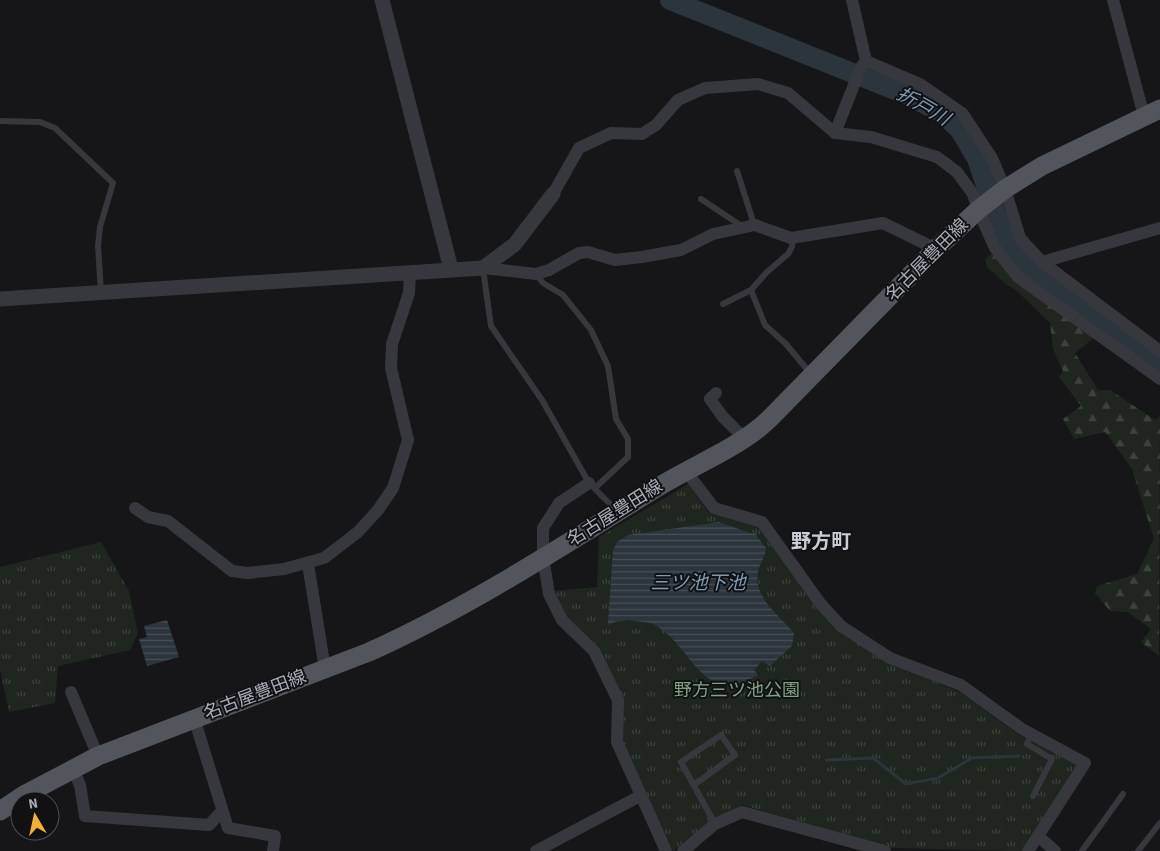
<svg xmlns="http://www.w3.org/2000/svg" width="1160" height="851" font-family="'Source Sans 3','Noto Sans JP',sans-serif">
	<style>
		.grass { fill: url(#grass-tufts) }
		.forest { fill: url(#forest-firs) }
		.water { fill: url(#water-rules) }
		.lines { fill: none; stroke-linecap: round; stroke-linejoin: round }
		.stream { stroke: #2c353c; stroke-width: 3 }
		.river { stroke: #2c353c; stroke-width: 20 }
		.service { stroke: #37383d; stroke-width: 6 }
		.minor { stroke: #37383d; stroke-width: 12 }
		.tertiary { stroke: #37383d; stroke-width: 15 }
		.primary { stroke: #53555c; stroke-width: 19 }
		.labels { text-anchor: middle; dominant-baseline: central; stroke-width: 4; stroke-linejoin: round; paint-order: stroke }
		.street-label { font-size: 18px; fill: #a8adb8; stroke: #111113 }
		.park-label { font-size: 18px; fill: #7fa381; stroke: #111113 }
		.water-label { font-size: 19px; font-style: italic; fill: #7f9bb3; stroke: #111113 }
		.quarter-label { font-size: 20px; font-weight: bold; fill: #c9ccd4; stroke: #111113 }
	</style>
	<defs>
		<pattern id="grass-tufts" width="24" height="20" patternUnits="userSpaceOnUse" patternTransform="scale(1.25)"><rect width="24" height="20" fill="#1e261f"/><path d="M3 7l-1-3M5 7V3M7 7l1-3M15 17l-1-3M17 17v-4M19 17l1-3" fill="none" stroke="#3c433d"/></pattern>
		<pattern id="forest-firs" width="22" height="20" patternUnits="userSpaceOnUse" patternTransform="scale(1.25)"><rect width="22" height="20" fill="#1e261f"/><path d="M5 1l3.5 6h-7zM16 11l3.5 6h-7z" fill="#3c433d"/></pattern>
		<pattern id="water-rules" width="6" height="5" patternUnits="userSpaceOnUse" patternTransform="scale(1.25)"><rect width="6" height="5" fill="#2c353c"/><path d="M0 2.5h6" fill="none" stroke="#485056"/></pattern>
	</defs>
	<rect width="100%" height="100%" fill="#161618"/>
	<g class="grass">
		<path d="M688,484L709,513L759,527L816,607L890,663L960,692L1019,735L1077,765L1023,851L892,848L742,805L710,821L673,851L621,742L622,699L566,618L554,591L597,587L599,537Z"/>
		<path d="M101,542L129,591L138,633L130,650L58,666L55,703L9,712L0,669V567Z"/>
	</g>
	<path class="forest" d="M993,253L1096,336L1075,353L1098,390H1110L1155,420L1160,416L1159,656L1141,642L1151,629L1128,612L1110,611L1095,593L1097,586L1137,574L1154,539L1132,469L1105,432L1074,439L1063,419L1081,406L1059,377L1063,371L1053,349L1050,323L1016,290L1007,285L987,267L985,259Z"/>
	<g class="water">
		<path d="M719,522L753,534L757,532L756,535L766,548C765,557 760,563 758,571C753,598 779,615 794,633L792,646L770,666L762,661L754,670L758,675C701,707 695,650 657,626C652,622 642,622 635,621C627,619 616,620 609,625L608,623L613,550L617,542L628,535Z"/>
		<path d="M167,620L179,657L147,666L139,639L147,637L144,626Z"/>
	</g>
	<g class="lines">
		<path class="stream" d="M826,760L873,758L906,784L938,778L972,758L1019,756"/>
		<path class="river" d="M670,0L905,94L941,112L960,130L977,159L1006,244L1024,264L1160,366"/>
		<g class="service">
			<path d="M0,121L40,122L55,128L113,183L100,227L98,246L101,292"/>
			<path d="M737,171L752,218V226"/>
			<path d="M701,199L743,227"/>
			<path d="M483,269L491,326L542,400L589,483L616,510"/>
			<path d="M536,274L543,283L563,295L591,330L608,366L616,419L628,439V457L595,488"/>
			<path d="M751,290L765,325L786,344L810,373"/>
			<path d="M723,304L751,290L767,272L788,254L792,247L793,237"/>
			<path d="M1032,734L1027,744L1052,759L1033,796"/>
			<path d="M694,785L735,755L721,735L681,762L715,824"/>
			<path d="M1082,851L1123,794"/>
			<path d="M1138,851L1160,823"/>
		</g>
		<g class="minor">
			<path d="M1113,0L1144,116"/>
			<path d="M866,61L920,84L963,114L992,158L1005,189L1020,238L1042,262L1160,351"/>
			<path d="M835,133L861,67L866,61L852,0"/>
			<path d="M553,194L579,148L611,133L642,134L656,125L678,100L705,88L758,84L788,93L835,133L871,137L937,157L957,172L973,194L978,210L995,248L1018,277L1160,379"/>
			<path d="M1042,262L1160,228"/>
			<path d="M483,268L536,274L549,270L579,253L588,252L615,260L642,257L681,250L713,234L755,225L791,238L883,223L936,249"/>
			<path d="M716,393L710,399L723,417L744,438"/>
			<path d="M685,470L714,508L762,522L820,603L841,626L890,658L961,685L1022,729L1085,763L1038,836L1055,851"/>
			<path d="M589,483L559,503L543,528V557L549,594L562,620L594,651L618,700L617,742L666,851"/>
			<path d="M135,508L148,517L168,521L232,571L248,573L284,569L324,558L358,532L378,510L393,488L408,440L391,368L392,344L409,293L410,272"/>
			<path d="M308,564L325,669"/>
			<path d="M71,692L98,756"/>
			<path d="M194,718L228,828L275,836L273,851"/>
			<path d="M73,769L80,785L85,816L209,825L222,811"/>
			<path d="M536,851L640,796"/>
			<path d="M683,851L715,824L742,812L885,851"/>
			<path d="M1028,851L1038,836"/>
		</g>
		<g class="tertiary">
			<path d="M382,0L451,269"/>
			<path d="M0,299L483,268L515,244L553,194"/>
		</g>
		<path class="primary" d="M0,811L24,795L98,756L369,652C469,607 562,546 655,489C688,468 729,452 759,428C768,421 776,412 784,404L936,249L978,210L1005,189L1042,166L1160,109"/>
	</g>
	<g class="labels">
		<g class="street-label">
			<text transform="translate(927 260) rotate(-45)">名古屋豊田線</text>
			<text transform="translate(615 513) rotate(-32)">名古屋豊田線</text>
			<text transform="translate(255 695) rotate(-21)">名古屋豊田線</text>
		</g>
		<g class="park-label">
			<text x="737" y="690">野方三ツ池公園</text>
		</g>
		<g class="water-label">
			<text transform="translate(923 107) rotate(30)">折戸川</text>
			<text x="698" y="583">三ツ池下池</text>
		</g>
		<g class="quarter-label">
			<text x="821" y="542">野方町</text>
		</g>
	</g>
	<g transform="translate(35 816) rotate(351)"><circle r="24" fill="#111113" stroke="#4d4f55"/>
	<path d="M0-4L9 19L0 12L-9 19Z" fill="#f2b134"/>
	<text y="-8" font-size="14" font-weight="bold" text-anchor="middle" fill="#a8adb8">N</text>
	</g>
</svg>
